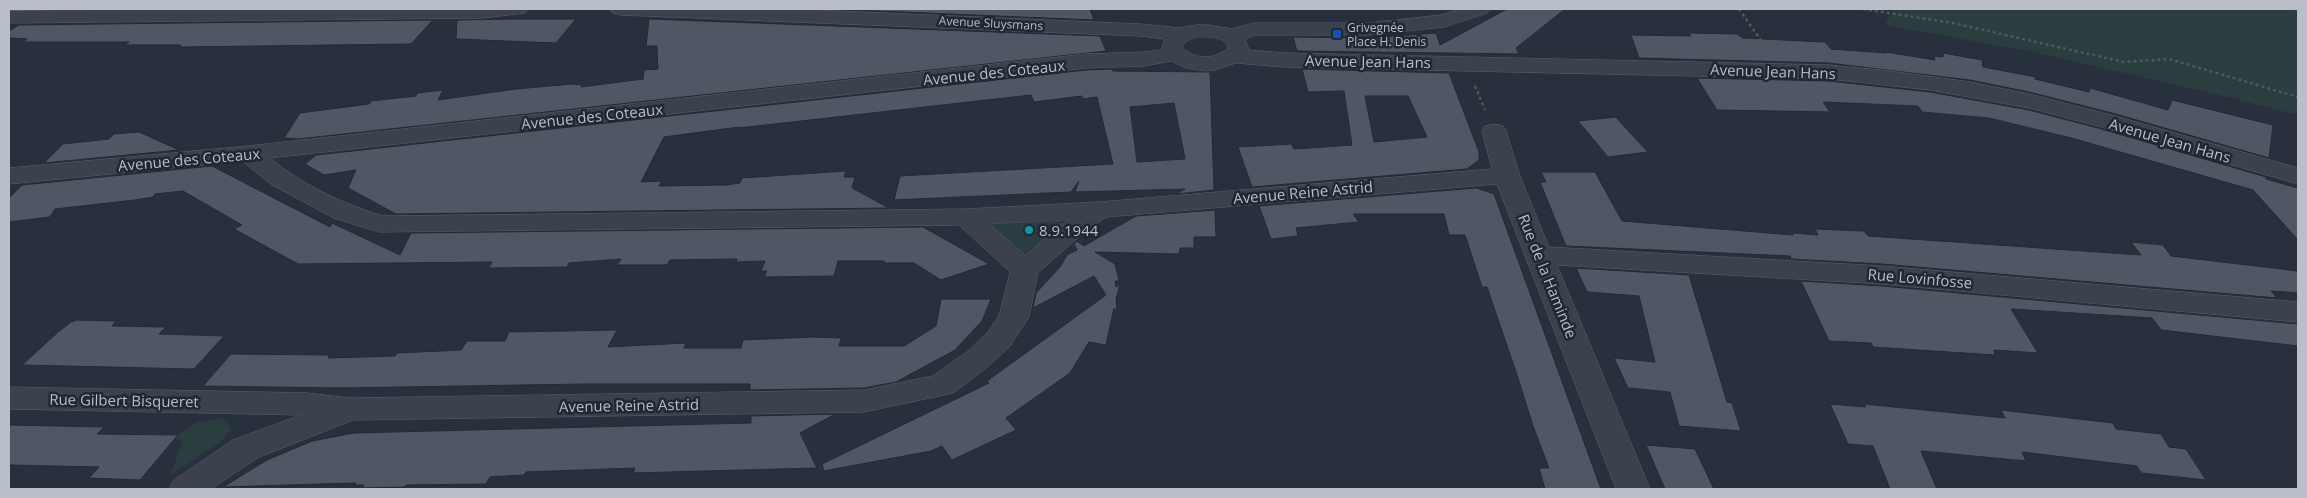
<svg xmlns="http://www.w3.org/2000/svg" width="2307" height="498" font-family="'Open Sans',sans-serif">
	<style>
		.green { fill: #2c3d3f }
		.building { fill: #4f5765; stroke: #232935; fill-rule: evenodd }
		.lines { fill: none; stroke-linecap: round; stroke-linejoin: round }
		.minor-casing { stroke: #5a606b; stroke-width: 1 }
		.path { stroke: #4b5a5d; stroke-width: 2.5; stroke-dasharray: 3 3; stroke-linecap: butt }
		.minor { fill: #3c424d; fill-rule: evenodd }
		.transit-dot { fill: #1a4fb4; stroke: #212733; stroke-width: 2 }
		.culture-dot { fill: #0f9aa8; stroke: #212733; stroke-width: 2 }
		.labels { text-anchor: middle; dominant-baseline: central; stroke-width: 5; stroke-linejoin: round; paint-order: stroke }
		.far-street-label { font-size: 12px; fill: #b9bec8; stroke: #212733 }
		.far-poi-label { font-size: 12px; fill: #b9bec8; stroke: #212733; text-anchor: start }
		.street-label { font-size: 15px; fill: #b9bec8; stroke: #212733 }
		.poi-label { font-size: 15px; fill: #b9bec8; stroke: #212733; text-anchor: start }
	</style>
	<rect width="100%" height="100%" fill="#29303d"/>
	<g class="green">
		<path d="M1886,9H2298V115L2220,95L2033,52L1885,25L1894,9Z"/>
		<path d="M1060,219L1063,224L1061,227L1023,254L989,225L991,223Z"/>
		<path d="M223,419L231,429L221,442L170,475L182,444L180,439H175C188,423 200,420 223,419Z"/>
	</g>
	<g class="building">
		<path d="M830,9H1090L1094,20Z"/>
		<path d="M1507,9H1565L1516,48L1519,54L1297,51L1293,37L1369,38L1436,33L1440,45Z"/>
		<path d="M517,19H576L556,43L456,39L457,20Z"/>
		<path d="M649,19L1100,36L1106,51L298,139L284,138L300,113L369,104L371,101L416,96L417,93L443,90L438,100L516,89L572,84L582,85L581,87L643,79L644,70L658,69L657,46H646Z"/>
		<path d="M433,20L411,44L179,47L181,45H124L129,42H23L27,39L9,38V31L19,25Z"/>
		<path d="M1689,33L1737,34L1743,38L1825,42L1831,49L1886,53V52L1935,60L1934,56L1943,57V53L1982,60L1983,67L2036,77L2035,79L2089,92L2090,88L2168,110L2172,100L2273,125L2269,158L2116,114L2029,92L1970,80L1829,63L1639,58L1631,35L1691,36Z"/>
		<path d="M1112,69L1113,71L1210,72L1214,190L1176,194L1185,189L1075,192L1079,181L1071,192L894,200L900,176L1113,164L1097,97L1083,99L1082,96L1034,102L1031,95L739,128V127L664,137L641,182L662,181L659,186L726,185L740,183L742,178L846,171L844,177H855L852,188L889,208L396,214L348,188L356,170L324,175L305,164L316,155L1086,70ZM1174,103L1185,159L1137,162L1130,107Z"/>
		<path d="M1302,69L1449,73L1479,152V160L1467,169L1252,187L1238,147L1291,144L1294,149L1352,145L1344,91L1308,92ZM1365,96H1408L1427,137L1374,142Z"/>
		<path d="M1697,78L1829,81L1930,92L2029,110L2098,128L2266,177V179L2298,188V240L2253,190L2075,139L1989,118L1922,112L1918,106L1823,102L1830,112L1717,110Z"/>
		<path d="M1616,117L1621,123L1648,152L1608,157L1578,121Z"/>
		<path d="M139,132L179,150L44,163L63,144L109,139L114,134Z"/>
		<path d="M212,166L330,227L332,223L400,255L411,233L923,227L989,264L941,280L914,263H885L884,261H838L834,276L764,277L767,271H761L765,261L736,262L737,259L670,260L667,265H617L621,259L569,263L567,267L489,268L492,262L298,264L234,229L242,225L183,191L155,194L153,197L135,200L55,209L50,217L9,222V198L22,185Z"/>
		<path d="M1541,172H1595L1622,221L1793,235V233L1818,235L1815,229L1864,231L1868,236L2141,255L2131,242L2163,245L2171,256L2298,271V293L2271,291L2277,298L1882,264L1791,259L1790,256L1566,246L1540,182H1546Z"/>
		<path d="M1476,188L1494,194L1601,489H1545L1539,468H1549L1533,426L1518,378L1487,287H1482L1465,235H1449L1444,214H1353L1359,222L1296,228L1298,236L1271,239L1259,206Z"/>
		<path d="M1215,210L1216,237H1194V248H1180L1179,254L1095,252L1115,264L1119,281H1115L1116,287L1120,284L1116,299L1117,313L1114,308L1106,345L1089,342L1070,373L1006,418L1016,430L952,460L942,446L931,451L824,471L822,464L989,383L987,381L1106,295L1094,276L1033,308L1036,293L1060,267L1067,255L1077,250L1074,244L1077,241L1084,246L1136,216Z"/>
		<path d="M1576,268L1689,275L1727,402L1732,403L1741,431L1679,426L1670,392L1628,388L1614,358L1655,362L1639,296L1587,292Z"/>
		<path d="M1801,281L1882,286L2298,324V346L2161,330L2152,318L2011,309L2038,353L1994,350L1995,355L1873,347L1871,343L1829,341Z"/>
		<path d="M941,299H991L982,321L955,350L896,382L864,388L750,390V384H584L341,388L203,386L231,354L330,355L328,358L395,356L397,353L461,350L467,341H505L509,332L617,330L608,347L686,343L684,348H741L743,340L813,337L841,338L839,346H904L936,326Z"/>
		<path d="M77,320L116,321L112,326L166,327L159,334L224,336L194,369L22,365L57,333L71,322Z"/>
		<path d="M1830,404L1866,407L1864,404L2005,418L2001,410L2113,423L2116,429L2161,434L2169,447L2186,449L2206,480L2141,473L2137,466L2022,452L2026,461L1921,451L1937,489H1890L1873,446L1848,444Z"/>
		<path d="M835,414L800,433L817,468L633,473L635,468L526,472L524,475L490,477L486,484L406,485L405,487L362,488L364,485H355L356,483L223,487L267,460L312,441L354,433L751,423V416Z"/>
		<path d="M9,425L104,427L97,434L178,435L140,480L89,478L99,467L9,465Z"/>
		<path d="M1646,445L1695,449L1714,489H1665Z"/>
	</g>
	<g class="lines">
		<g class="minor-casing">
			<g id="minor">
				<path d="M194,9H528L525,13L483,18L9,23V11Z"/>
				<path d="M610,9H792L1140,24L1180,28L1196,25H1209L1232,29L1254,23H1368L1441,15L1460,9H1490L1487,13L1444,27L1368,35H1255L1245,39L1249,50L1284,53L1829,65L1890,71L1970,82L2029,94L2115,116L2298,168V184L2098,126L2029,108L1930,90L1829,79L1284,67L1236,63L1215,70L1205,71L1186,68L1171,61L1144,66L1086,68L270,158C302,185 342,203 382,216L966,209L1099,202L1492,169L1482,131L1485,126L1494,124L1503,126L1506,131L1520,176L1549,247L1882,266L2298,302V322L1882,284L1557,265L1650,489H1616L1497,184L1106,217L1073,242L1038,273L1029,317L1010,346L990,365L953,393L864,412L353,420L257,458L211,489H169L174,480L233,440L301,415L9,409V387L307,393L350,398L864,390L933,376L968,351L988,332L999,316L1010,272L959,225L379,232L334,218L272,185L242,161L9,184V168L248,146L1086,54L1144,52L1161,50L1165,39L1140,36L620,15L613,13ZM1196,37C1207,37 1224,35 1228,48C1215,60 1194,60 1182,47L1185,42ZM1068,220L1025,255L989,224Z"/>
			</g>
		</g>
		<g class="path">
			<path d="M1739,9L1767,49"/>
			<path d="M1863,9L1953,23L2124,62L2169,59L2298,97"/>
			<path d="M2295,9H2298"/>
			<path d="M1475,86L1485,110"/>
		</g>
		<use href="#minor" class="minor"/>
	</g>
	<rect class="transit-dot" x="1332" y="29" width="10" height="10" rx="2.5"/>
	<circle class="culture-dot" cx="1029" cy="230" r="5"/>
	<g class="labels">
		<g class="far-street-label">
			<text transform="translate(991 23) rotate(3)">Avenue Sluysmans</text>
		</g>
		<g class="far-poi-label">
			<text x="1347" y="27">Grivegnée<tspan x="1347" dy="14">Place H. Denis</tspan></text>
		</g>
		<g class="street-label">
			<text transform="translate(1368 61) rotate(1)">Avenue Jean Hans</text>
			<text transform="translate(1773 71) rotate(2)">Avenue Jean Hans</text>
			<text transform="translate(994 72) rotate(-6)">Avenue des Coteaux</text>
			<text transform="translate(592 116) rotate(-6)">Avenue des Coteaux</text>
			<text transform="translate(2170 140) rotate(16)">Avenue Jean Hans</text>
			<text transform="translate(189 159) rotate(-5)">Avenue des Coteaux</text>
			<text transform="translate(1303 192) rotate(-5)">Avenue Reine Astrid</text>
			<text transform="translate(1548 276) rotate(68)">Rue de la Haminde</text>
			<text transform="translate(1920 278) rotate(5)">Rue Lovinfosse</text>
			<text transform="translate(124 400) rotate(1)">Rue Gilbert Bisqueret</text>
			<text transform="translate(629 405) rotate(-1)">Avenue Reine Astrid</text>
		</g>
		<g class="poi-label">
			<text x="1039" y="230">8.9.1944</text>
		</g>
	</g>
	<rect width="2307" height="498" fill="none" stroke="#b9bec8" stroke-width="20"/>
</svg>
